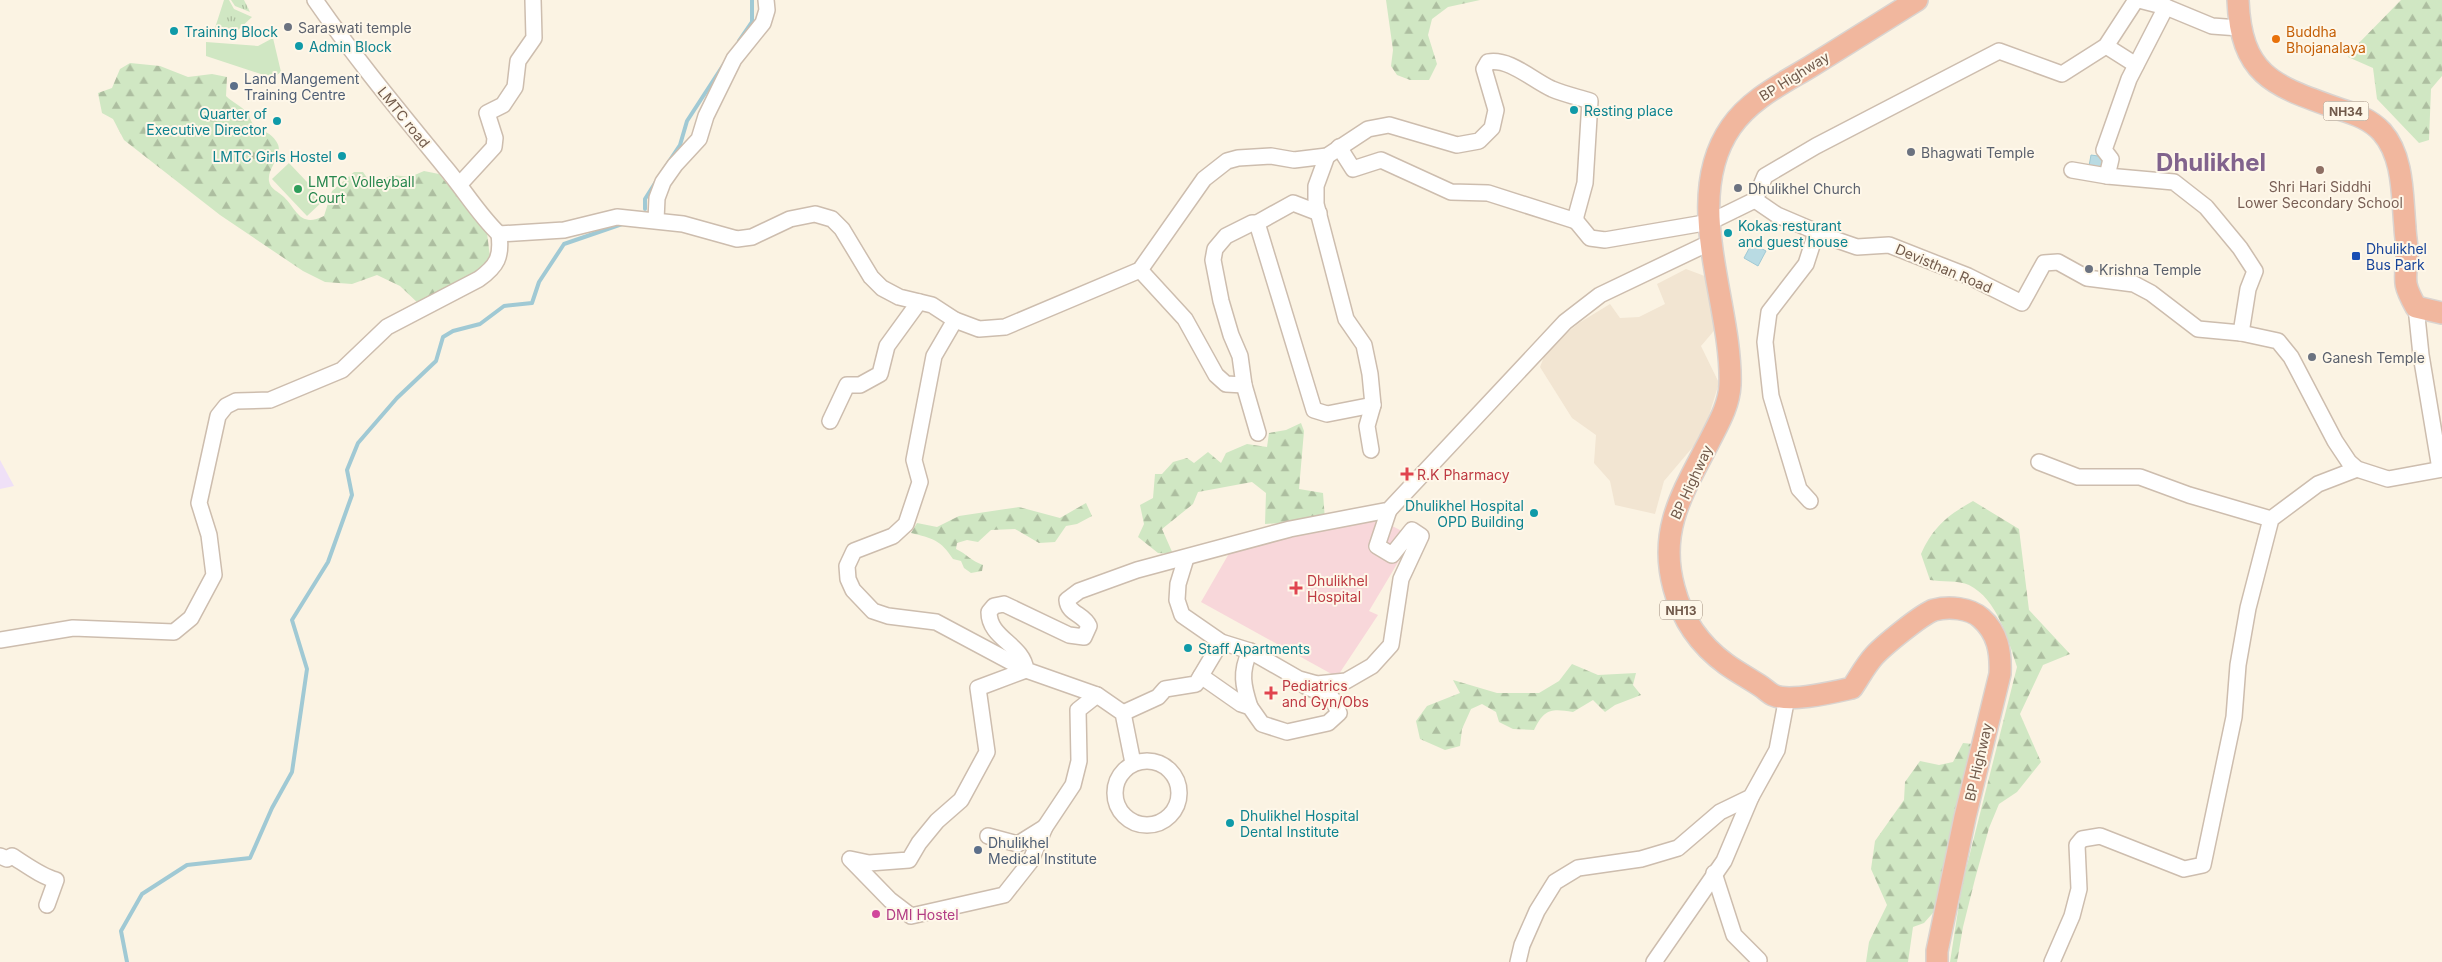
<svg xmlns="http://www.w3.org/2000/svg" width="2442" height="962" font-family="Inter,sans-serif">
	<style>
		.residential { fill: #f2e5d2 }
		.education { fill: #efe0f7 }
		.medical { fill: #f8d7da }
		.grass { fill: url(#grass-tufts) }
		.forest { fill: url(#forest-firs) }
		.garden { fill: #d0e7c3 }
		.water { fill: #b9dbe3; stroke: #a0c9d4 }
		.lines { fill: none; stroke-linecap: round; stroke-linejoin: round }
		.stream { stroke: #a0c9d4; stroke-width: 4 }
		.minor-casing { stroke: #cdbdae; stroke-width: 18 }
		.highway-casing { stroke: #dad4d0; stroke-width: 24 }
		.minor { stroke: #fff; stroke-width: 15 }
		.highway { stroke: #f1b79e; stroke-width: 21 }
		.worship-dot { fill: #6b7280; stroke: #fef7e9; stroke-width: 2 }
		.culture-dot { fill: #0f9aa8; stroke: #fef7e9; stroke-width: 2 }
		.food-dot { fill: #e8710a; stroke: #fef7e9; stroke-width: 2 }
		.service-dot { fill: #5c6f8a; stroke: #fef7e9; stroke-width: 2 }
		.education-dot { fill: #8d6e63; stroke: #fef7e9; stroke-width: 2 }
		.leisure-dot { fill: #2e9e5b; stroke: #fef7e9; stroke-width: 2 }
		.transit-dot { fill: #1a4fb4; stroke: #fef7e9; stroke-width: 2 }
		.health-dot { fill: #e0444e; stroke: #fef7e9; stroke-width: 2 }
		.hotel-dot { fill: #d1479c; stroke: #fef7e9; stroke-width: 2 }
		.labels { text-anchor: middle; dominant-baseline: central; stroke-width: 4; stroke-linejoin: round; paint-order: stroke }
		.shield { fill: #fef7e9; stroke: #9b897a; stroke-width: 1 }
		.shield-label { font-size: 12px; font-weight: bold; fill: #715a4b }
		.worship-label { font-size: 14px; fill: #5b616d; stroke: #fef7e9; text-anchor: start }
		.culture-label { font-size: 14px; fill: #0d838f; stroke: #fef7e9; text-anchor: start }
		.food-label { font-size: 14px; fill: #c56008; stroke: #fef7e9; text-anchor: start }
		.street-label { font-size: 14px; fill: #715a4b; stroke: #fef7e9 }
		.service-label { font-size: 14px; fill: #4e5e75; stroke: #fef7e9; text-anchor: start }
		.leisure-label { font-size: 14px; fill: #27864d; stroke: #fef7e9; text-anchor: start }
		.education-label { font-size: 14px; fill: #785e54; stroke: #fef7e9 }
		.transit-label { font-size: 14px; fill: #164399; stroke: #fef7e9; text-anchor: start }
		.health-label { font-size: 14px; fill: #be3a42; stroke: #fef7e9; text-anchor: start }
		.hotel-label { font-size: 14px; fill: #b23c85; stroke: #fef7e9; text-anchor: start }
		.town-label { font-size: 24px; font-weight: bold; fill: #81638d; stroke: #fef7e9 }
	</style>
	<defs>
		<pattern id="grass-tufts" width="24" height="20" patternUnits="userSpaceOnUse" patternTransform="scale(1.25)"><rect width="24" height="20" fill="#d0e7c3"/><path d="M3 7l-1-3M5 7V3M7 7l1-3M15 17l-1-3M17 17v-4M19 17l1-3" fill="none" stroke="#adbea0"/></pattern>
		<pattern id="forest-firs" width="22" height="20" patternUnits="userSpaceOnUse" patternTransform="scale(1.25)"><rect width="22" height="20" fill="#d0e7c3"/><path d="M5 1l3.5 6h-7zM16 11l3.5 6h-7z" fill="#adbea0"/></pattern>
	</defs>
	<rect width="100%" height="100%" fill="#fbf3e3"/>
	<path class="residential" d="M1686,269L1710,278L1718,326L1701,346L1719,383L1703,435L1664,481L1655,514L1615,505L1610,481L1594,463L1596,435L1572,418L1540,367L1547,349L1579,323L1610,304L1620,318L1639,317L1665,304L1657,284Z"/>
	<path class="education" d="M0,460L14,486L0,489Z"/>
	<path class="medical" d="M1362,521H1383L1413,537L1369,611L1378,615L1337,677L1201,602L1231,550L1258,540Z"/>
	<g class="grass">
		<path d="M224,0H229L234,9L252,17L238,30L215,28Z"/>
		<path d="M231,0H244L250,12L235,6Z"/>
	</g>
	<g class="forest">
		<path d="M1386,0H1480L1448,7L1432,19L1428,35L1437,64L1429,80H1410L1397,75L1391,66L1393,50Z"/>
		<path d="M2401,0H2442V76L2431,89L2429,140L2419,143L2377,99L2373,68L2348,57L2356,46Z"/>
		<path d="M130,63L160,66L188,77L212,74L227,77L226,96C232,102 242,106 247,113C250,117 251,123 255,126C263,131 271,133 276,141C286,155 267,166 269,181C270,189 279,192 284,197C297,210 300,228 324,216L332,191L354,172H363L368,179L378,181L393,175L410,177L424,171L439,174L487,233L490,257L486,266L420,305L400,286L377,275L352,284L325,282L303,271L220,215L124,140L113,119L102,113L98,93L112,88L120,69Z"/>
		<path d="M1301,423L1304,431L1299,489L1323,493L1325,520L1265,524L1266,493L1252,482L1198,492L1193,504L1162,529L1173,554L1158,553L1138,537L1144,524L1140,505L1153,498L1155,474H1162L1173,462L1187,458L1194,463L1208,452L1221,463L1226,453L1247,444L1267,447L1269,433L1286,430Z"/>
		<path d="M1973,501L2019,529L2029,610L2070,654L2043,665L2020,714L2041,762L2017,792L1999,804L1989,828L1975,879L1963,927L1957,962H1950L1962,885L2017,667C2008,639 1997,599 1969,585C1959,580 1941,582 1930,580L1921,554C1933,527 1948,515 1973,501Z"/>
		<path d="M1086,503L1092,516L1077,524L1066,526L1055,542L1039,543L1015,529L991,530L978,542L967,540L957,543L956,549C967,554 971,561 983,565L982,571L971,573L964,568L961,561L953,559C941,540 932,538 911,533L917,523L937,527L959,516L1019,507L1060,518Z"/>
		<path d="M1572,664L1598,675L1636,673L1633,685L1641,695L1615,705L1605,712L1593,700L1573,712C1551,708 1544,709 1534,730L1513,729L1499,722L1496,712L1482,704L1471,709L1462,729L1460,746L1445,750L1420,739L1416,721L1427,706L1460,693L1453,680L1497,693H1539L1559,681Z"/>
		<path d="M1963,743L1973,744L1939,906L1924,923L1913,927L1908,962H1866L1869,942L1887,905L1871,869L1875,841L1904,800L1905,782L1920,761L1939,765L1953,762Z"/>
	</g>
	<g class="garden">
		<path d="M273,38L281,72L273,78L206,56V42L258,46Z"/>
		<path d="M289,163L324,200L307,216L272,179Z"/>
	</g>
	<g class="water">
		<path d="M2091,155L2105,157L2103,168L2089,166Z"/>
		<path d="M1752,243L1766,251L1758,266L1744,258Z"/>
	</g>
	<g class="lines">
		<g class="stream">
			<path d="M739,41L752,22V0"/>
			<path d="M662,172L680,145L687,121L724,64"/>
			<path d="M645,209V199L657,180"/>
			<path d="M127,962L121,931L142,894L187,865L250,858L272,808L292,772L307,669L292,620L328,562L352,495L347,470L358,443L397,398L436,361L443,337L453,331L480,324L504,306L532,303L539,282L564,244L625,223"/>
		</g>
		<g class="minor-casing">
			<g id="minor">
				<path d="M315,0C355,58 400,112 444,166C463,188 478,214 499,234"/>
				<path d="M2139,0L2166,7L2212,26L2239,28"/>
				<path d="M2106,46L2136,65"/>
				<path d="M1339,147L1353,169L1381,160L1451,192L1488,193L1576,221"/>
				<path d="M1327,156L1316,186V204L1346,319L1364,345L1370,374L1373,405L1367,426L1371,450"/>
				<path d="M2072,170L2107,176L2174,182L2206,207L2240,248L2255,271L2248,289L2241,333"/>
				<path d="M2107,176L2111,159L2104,150L2129,79L2166,7"/>
				<path d="M460,184L494,147L495,138L487,113L503,105L515,87L518,61L534,38L533,0"/>
				<path d="M1755,200L1777,215L1831,238L1857,247L1889,245L1968,276L2022,303L2044,263L2058,262L2087,278L2134,284L2151,293L2198,329L2241,333L2278,341L2291,357L2335,441L2349,462L2357,469L2388,479L2442,469"/>
				<path d="M656,220L657,198L663,182L675,165L699,139L706,116L734,59L763,23L767,10L766,0"/>
				<path d="M1257,223L1314,410L1327,414L1373,405"/>
				<path d="M499,234L564,230L617,217L683,224L737,239L752,237L790,219L815,214L832,219L842,229L871,277L882,288L899,297L932,305L955,320L979,329L1005,327L1140,270L1204,179L1227,161L1238,158L1271,156L1294,160L1327,156L1368,129L1389,125L1457,145L1479,141L1492,128L1496,110L1484,69L1488,62C1510,58 1532,80 1552,89C1564,94 1577,97 1590,101L1585,183L1576,216V221L1590,238L1605,240L1710,222L1755,200L1765,176L1816,146L1999,51L2062,74L2106,46L2136,0"/>
				<path d="M1140,270L1185,319L1216,375L1226,384L1244,385"/>
				<path d="M2416,307L2421,355L2440,469"/>
				<path d="M955,320L934,356L914,460L920,482L906,524L893,536L854,551L847,566L848,579L853,590L873,611L888,616L936,622L1026,670"/>
				<path d="M830,421L847,385H860L880,374L887,346L919,302"/>
				<path d="M1258,433L1244,385L1240,356L1231,335L1221,301L1213,260L1215,249L1226,236L1252,223H1257L1293,203L1319,213"/>
				<path d="M2039,462L2078,477H2140L2189,495L2271,519"/>
				<path d="M1810,501L1799,489L1771,396L1765,342L1769,312L1806,264L1816,233"/>
				<path d="M1186,558L1178,584L1177,600L1182,615L1221,642L1250,651L1299,679L1317,684L1346,681L1372,666L1391,645L1401,579L1421,536L1412,530L1392,555L1377,546L1389,510"/>
				<path d="M0,640L73,628L174,632L191,618L214,575L209,535L199,503L218,416L226,406L236,401L270,400L342,370L387,327L479,279C497,266 502,257 499,234"/>
				<path d="M1250,651C1240,672 1243,686 1250,707"/>
				<path d="M1026,670L978,688L987,752L961,800L937,821L919,843L909,860L869,863L850,859L890,900L911,916L1004,895L1030,862L1045,827L1073,785L1079,761L1078,710L1097,695"/>
				<path d="M1201,676L1241,704L1250,707L1262,724L1287,732L1328,723L1339,713L1332,698L1305,686"/>
				<path d="M1123,713L1158,697L1165,689L1196,684L1221,642"/>
				<circle cx="1147" cy="793" r="32"/>
				<path d="M1133,763L1123,713L1097,695L1026,670C1023,644 989,639 989,612L994,606L1004,604L1069,635L1084,637L1089,626C1084,614 1068,614 1067,600L1079,591L1137,570L1290,529L1389,510L1565,322L1600,295L1711,242"/>
				<path d="M988,836L1018,844L1045,827"/>
				<path d="M0,856L7,859L12,856C25,864 42,877 56,880L47,905"/>
				<path d="M1714,873L1734,935L1759,960"/>
				<path d="M1518,962L1522,945L1537,911L1555,882L1578,868L1641,859L1678,848L1720,812L1751,797L1777,750L1787,697"/>
				<path d="M1654,962L1724,861L1751,797"/>
				<path d="M2052,962L2072,916L2079,889L2077,845L2082,839L2100,836L2184,869L2203,865L2234,717L2238,665L2248,608L2271,519L2318,484L2357,469"/>
			</g>
		</g>
		<g class="highway-casing">
			<g id="highway">
				<path d="M1917,0C1882,22 1848,43 1813,65C1784,83 1751,98 1731,127C1680,200 1733,305 1730,385C1729,406 1718,424 1709,442C1683,492 1658,530 1674,588C1682,619 1700,645 1726,664C1737,672 1750,679 1762,687C1765,689 1769,693 1773,695C1789,703 1834,692 1852,688C1859,678 1865,666 1874,656C1883,646 1922,614 1934,610C1949,606 1970,608 1981,618C1998,633 2001,652 2000,674L1965,817L1937,951V962"/>
				<path d="M2238,0C2241,77 2275,86 2339,109C2355,114 2370,119 2382,132C2404,157 2402,196 2405,227C2405,236 2408,247 2407,257C2405,282 2403,284 2416,307L2442,313"/>
			</g>
		</g>
		<use href="#minor" class="minor"/>
		<use href="#highway" class="highway"/>
	</g>
	<g class="worship-dot">
		<circle cx="288" cy="27" r="5"/>
		<circle cx="1911" cy="152" r="5"/>
		<circle cx="1738" cy="188" r="5"/>
		<circle cx="2089" cy="269" r="5"/>
		<circle cx="2312" cy="357" r="5"/>
	</g>
	<g class="culture-dot">
		<circle cx="174" cy="31" r="5"/>
		<circle cx="299" cy="46" r="5"/>
		<circle cx="1574" cy="110" r="5"/>
		<circle cx="277" cy="121" r="5"/>
		<circle cx="342" cy="156" r="5"/>
		<circle cx="1728" cy="233" r="5"/>
		<circle cx="1534" cy="513" r="5"/>
		<circle cx="1188" cy="648" r="5"/>
		<circle cx="1230" cy="823" r="5"/>
	</g>
	<circle class="food-dot" cx="2276" cy="39" r="5"/>
	<g class="service-dot">
		<circle cx="234" cy="86" r="5"/>
		<circle cx="978" cy="850" r="5"/>
	</g>
	<circle class="education-dot" cx="2320" cy="170" r="5"/>
	<circle class="leisure-dot" cx="298" cy="189" r="5"/>
	<rect class="transit-dot" x="2351" y="251" width="10" height="10" rx="2.5"/>
	<g class="health-dot">
		<path d="M1404.5 466.5h5v5h5v5h-5v5h-5v-5h-5v-5h5z"/>
		<path d="M1293.5 580.5h5v5h5v5h-5v5h-5v-5h-5v-5h5z"/>
		<path d="M1268.5 685.5h5v5h5v5h-5v5h-5v-5h-5v-5h5z"/>
	</g>
	<circle class="hotel-dot" cx="876" cy="914" r="5"/>
	<g class="labels">
		<g class="shield">
			<rect x="2323.5" y="101.5" width="45" height="19" rx="4"/>
			<rect x="1660" y="600.5" width="42" height="19" rx="4"/>
		</g>
		<g class="shield-label">
			<text x="2346" y="111">NH34</text>
			<text x="1681" y="610">NH13</text>
		</g>
		<g class="worship-label">
			<text x="298" y="27">Saraswati temple</text>
			<text x="1921" y="152">Bhagwati Temple</text>
			<text x="1748" y="188">Dhulikhel Church</text>
			<text x="2099" y="269">Krishna Temple</text>
			<text x="2322" y="357">Ganesh Temple</text>
		</g>
		<g class="culture-label">
			<text x="184" y="31">Training Block</text>
			<text x="309" y="46">Admin Block</text>
			<text x="1584" y="110">Resting place</text>
			<text x="267" y="113" text-anchor="end">Quarter of<tspan x="267" dy="16">Executive Director</tspan></text>
			<text x="332" y="156" text-anchor="end">LMTC Girls Hostel</text>
			<text x="1738" y="225">Kokas resturant<tspan x="1738" dy="16">and guest house</tspan></text>
			<text x="1524" y="505" text-anchor="end">Dhulikhel Hospital<tspan x="1524" dy="16">OPD Building</tspan></text>
			<text x="1198" y="648">Staff Apartments</text>
			<text x="1240" y="815">Dhulikhel Hospital<tspan x="1240" dy="16">Dental Institute</tspan></text>
		</g>
		<g class="food-label">
			<text x="2286" y="31">Buddha<tspan x="2286" dy="16">Bhojanalaya</tspan></text>
		</g>
		<g class="street-label">
			<text transform="translate(1794 76) rotate(-32)">BP Highway</text>
			<text transform="translate(404 117) rotate(51)">LMTC road</text>
			<text transform="translate(1944 268) rotate(23)">Devisthan Road</text>
			<text transform="translate(1691 482) rotate(-65)">BP Highway</text>
			<text transform="translate(1978 762) rotate(-77)">BP Highway</text>
		</g>
		<g class="service-label">
			<text x="244" y="78">Land Mangement<tspan x="244" dy="16">Training Centre</tspan></text>
			<text x="988" y="842">Dhulikhel<tspan x="988" dy="16">Medical Institute</tspan></text>
		</g>
		<g class="leisure-label">
			<text x="308" y="181">LMTC Volleyball<tspan x="308" dy="16">Court</tspan></text>
		</g>
		<g class="education-label">
			<text x="2320" y="186">Shri Hari Siddhi<tspan x="2320" dy="16">Lower Secondary School</tspan></text>
		</g>
		<g class="transit-label">
			<text x="2366" y="248">Dhulikhel<tspan x="2366" dy="16">Bus Park</tspan></text>
		</g>
		<g class="health-label">
			<text x="1417" y="474">R.K Pharmacy</text>
			<text x="1307" y="580">Dhulikhel<tspan x="1307" dy="16">Hospital</tspan></text>
			<text x="1282" y="685">Pediatrics<tspan x="1282" dy="16">and Gyn/Obs</tspan></text>
		</g>
		<g class="hotel-label">
			<text x="886" y="914">DMI Hostel</text>
		</g>
		<g class="town-label">
			<text x="2211" y="162">Dhulikhel</text>
		</g>
	</g>
</svg>
